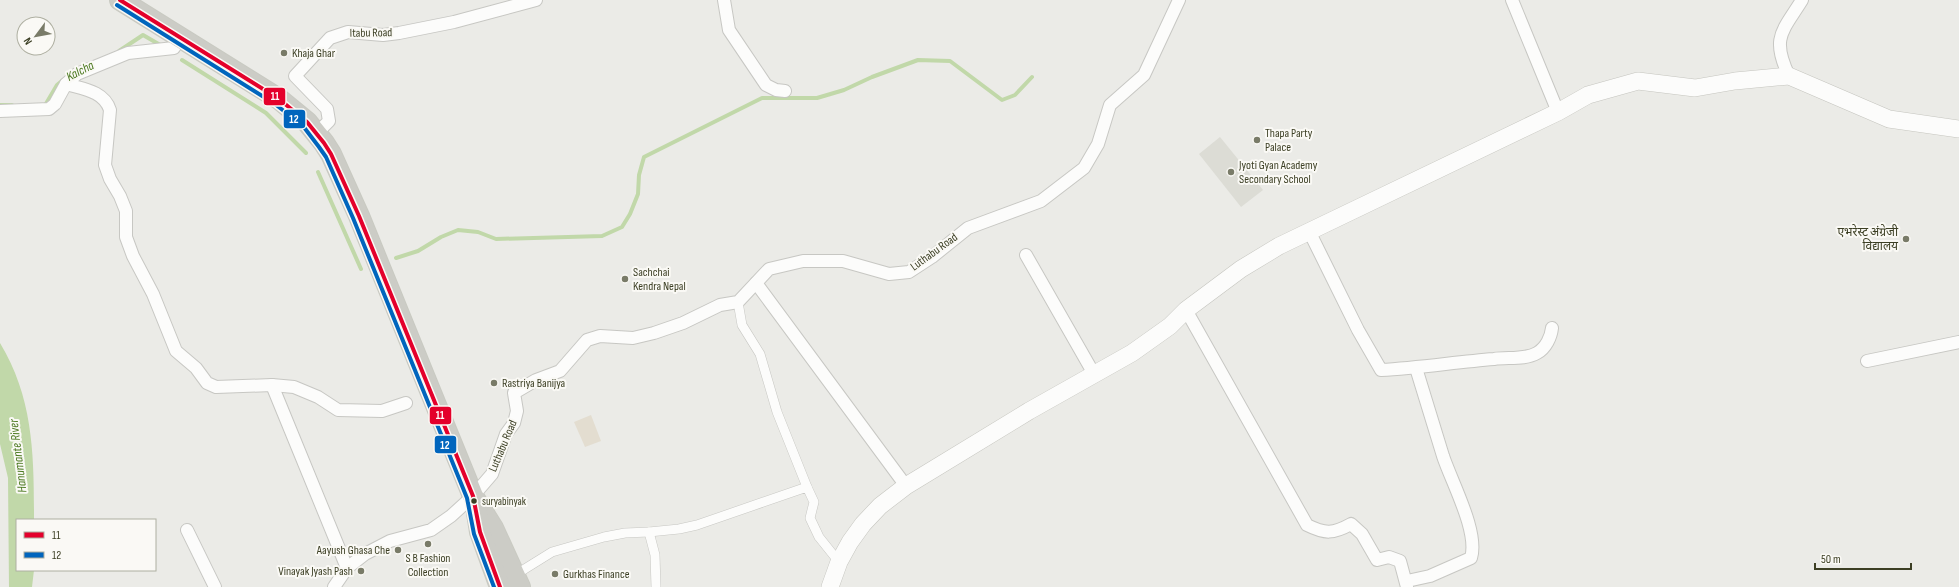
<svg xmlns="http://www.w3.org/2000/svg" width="1959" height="587" font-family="'Sofia Sans Condensed','Noto Sans Devanagari',sans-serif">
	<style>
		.built { fill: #dcdcd5 }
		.green { fill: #e3ddd0 }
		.water { fill: #c1d8a9 }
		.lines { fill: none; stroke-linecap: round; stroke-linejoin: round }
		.stream { stroke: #c1d8a9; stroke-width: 4 }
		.pedestrian-casing { stroke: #c7c7c3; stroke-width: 10 }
		.minor-casing { stroke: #c7c7c3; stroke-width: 14 }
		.secondary-casing { stroke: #c5c5bf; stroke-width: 18 }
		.trunk-casing { stroke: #c9cac2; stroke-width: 22 }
		.pedestrian { stroke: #fcfcfb; stroke-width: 9 }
		.minor { stroke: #fcfcfb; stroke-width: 12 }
		.secondary { stroke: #fcfcfb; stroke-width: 17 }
		.trunk { stroke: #ccccc6; stroke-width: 20 }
		.bus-1-casing { stroke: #faf9f5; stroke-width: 7 }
		.bus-2-casing { stroke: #faf9f5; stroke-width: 7 }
		.bus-1 { stroke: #e4002b; stroke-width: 4 }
		.bus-2 { stroke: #0065bd; stroke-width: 4 }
		.poi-dot { fill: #797b68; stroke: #faf9f5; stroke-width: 1.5 }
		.bus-dot { fill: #3c3f24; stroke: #faf9f5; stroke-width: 1.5 }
		.labels { text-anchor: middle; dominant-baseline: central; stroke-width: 4; stroke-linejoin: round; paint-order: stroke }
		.bus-label { font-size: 11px; fill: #3c3f24; stroke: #faf9f5; text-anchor: start }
		.street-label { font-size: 12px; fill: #3c3f24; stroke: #faf9f5 }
		.poi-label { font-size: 12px; fill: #3c3f24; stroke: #faf9f5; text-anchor: start }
		.water-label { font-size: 13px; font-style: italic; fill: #4b7920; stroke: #faf9f5 }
		.line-badge { stroke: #faf9f5; stroke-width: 1.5 }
		.badge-label { font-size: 11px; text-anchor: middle; font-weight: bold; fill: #fff }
	</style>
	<rect width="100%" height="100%" fill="#ebebe7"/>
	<path class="built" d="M1220,137L1263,190L1241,207L1199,154Z"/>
	<path class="green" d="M591,415L601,441L585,447L574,422Z"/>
	<path class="water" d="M0,343C34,399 34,457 34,520H17V570H34L32,587H9L8,478L0,444Z"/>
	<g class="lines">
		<g class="stream">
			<path d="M119,51L143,35L162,46"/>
			<path d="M182,60L266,113L306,153"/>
			<path d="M0,105H12"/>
			<path d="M44,107L57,85L63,80"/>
			<path d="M318,172L361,269"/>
			<path d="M396,258L418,251L441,237L458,230L478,232L496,239L602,236L622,227L630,214L638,194L639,175L644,157L762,98H817L844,90L872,77L918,60L950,61L1002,100L1015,95L1032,77"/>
		</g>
		<g class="pedestrian-casing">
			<g id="pedestrian">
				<path d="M738,302L742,325L760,354L777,412L807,487"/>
				<path d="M515,575L552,552L604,537L625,533L649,532"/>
				<path d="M656,587L655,555L649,532L679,529L697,525L807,487L814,502L810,518L819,537L839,562"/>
			</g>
		</g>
		<g class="minor-casing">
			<g id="minor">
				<path d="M724,0L729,30L766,85L776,90L785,91"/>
				<path d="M1512,0L1558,112"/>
				<path d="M1789,76C1771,38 1782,32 1802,0"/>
				<path d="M66,84C83,89 104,91 110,110L105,165L110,179L120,196L126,211V237L133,256L153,294L176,351L196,368L207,383L216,387L272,385L294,387L318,397L338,410L382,411L406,403"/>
				<path d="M0,111L49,109L55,104L66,84L77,74L128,53L174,48L180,37"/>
				<path d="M317,133L329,121L327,109L295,76L330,38L348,32L383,35L399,33L454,22L536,0"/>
				<path d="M1309,231L1358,330L1381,370C1419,368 1456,362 1494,359C1508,357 1525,360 1537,353C1546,348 1551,337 1552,328"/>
				<path d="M1026,255L1094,374"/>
				<path d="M756,283L906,486"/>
				<path d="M1186,310L1307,525C1325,534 1333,534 1351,524L1362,534L1377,560L1389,557L1400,561L1407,587"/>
				<path d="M1867,361L1959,342"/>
				<path d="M272,385L347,568"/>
				<path d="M187,530L215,587"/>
				<path d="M1407,581L1430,576L1471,558C1479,532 1452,483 1443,456C1434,427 1425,398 1416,368"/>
				<path d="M334,587L347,568L365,554L390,541L431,530L451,516L473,496L492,474L506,434L514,423L517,411L514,393L536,380L560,371L587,340L600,336L633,338L654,333L683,323L720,305L738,302L769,269L803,261H843L889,274L909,272L932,257L968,228L1041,201L1084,168L1098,144L1110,105L1144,75L1179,0"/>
			</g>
		</g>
		<g class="secondary-casing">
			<path id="secondary" d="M830,587L839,562L850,542L863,524L880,506L906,486L1029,411L1132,353L1170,326L1186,310L1241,269L1279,246L1558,112L1588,95L1638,81L1695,88L1735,81L1789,76L1889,119L1959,129"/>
		</g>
		<g class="trunk-casing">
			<g id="trunk">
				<path d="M120,0L279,99L307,122L324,143L331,154L359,216L473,496L493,528L520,587"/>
				<path d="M477,513L480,532L500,587"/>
			</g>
		</g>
		<use href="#pedestrian" class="pedestrian"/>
		<use href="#minor" class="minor"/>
		<use href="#secondary" class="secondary"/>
		<use href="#trunk" class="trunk"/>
		<g class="bus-1-casing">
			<path id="bus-1" d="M120,0L279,99L307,122L324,143L331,154L359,216L473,496L480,532L500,587"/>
		</g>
		<g class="bus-2-casing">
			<path id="bus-2" d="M117,5L275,104L303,126L319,147L326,157L353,218L467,498L474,534L494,587"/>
		</g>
		<use href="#bus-1" class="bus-1"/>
		<use href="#bus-2" class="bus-2"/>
	</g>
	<g class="poi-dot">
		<circle cx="284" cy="53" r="4"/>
		<circle cx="1257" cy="140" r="4"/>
		<circle cx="1231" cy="172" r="4"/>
		<circle cx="1906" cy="239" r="4"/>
		<circle cx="625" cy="279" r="4"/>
		<circle cx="494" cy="383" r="4"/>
		<circle cx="428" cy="544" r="4"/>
		<circle cx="398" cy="550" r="4"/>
		<circle cx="361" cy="571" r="4"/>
		<circle cx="555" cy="574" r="4"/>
	</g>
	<circle class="bus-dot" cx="474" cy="501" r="3.5"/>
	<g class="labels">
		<g class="bus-label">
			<text x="482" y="501">suryabinyak</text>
		</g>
		<g class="street-label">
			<text transform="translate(371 33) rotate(-1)">Itabu Road</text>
			<text transform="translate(934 252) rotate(-36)">Luthabu Road</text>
			<text transform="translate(503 446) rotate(-67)">Luthabu Road</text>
		</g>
		<g class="poi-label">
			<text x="292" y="53">Khaja Ghar</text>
			<text x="1265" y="133">Thapa Party<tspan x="1265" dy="14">Palace</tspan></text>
			<text x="1239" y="165">Jyoti Gyan Academy<tspan x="1239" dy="14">Secondary School</tspan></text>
			<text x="1898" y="232" text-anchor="end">एभरेस्ट अंग्रेजी<tspan x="1898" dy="14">विद्यालय</tspan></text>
			<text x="633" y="272">Sachchai<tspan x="633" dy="14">Kendra Nepal</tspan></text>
			<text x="502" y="383">Rastriya Banijya</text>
			<text x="390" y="550" text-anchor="end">Aayush Ghasa Che</text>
			<text x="428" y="558" text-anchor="middle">S B Fashion<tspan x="428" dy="14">Collection</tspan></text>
			<text x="353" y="571" text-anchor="end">Vinayak Jyash Pash</text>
			<text x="563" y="574">Gurkhas Finance</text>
		</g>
		<g class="water-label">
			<text transform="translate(80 71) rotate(-27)">Kalcha</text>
			<text transform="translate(18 456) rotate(-97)">Hanumante River</text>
		</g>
	</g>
	<g class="line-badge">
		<rect x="263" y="87" width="23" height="19" rx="4" fill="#e4002b"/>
		<rect x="283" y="109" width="23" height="20" rx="4" fill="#0065bd"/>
		<rect x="429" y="406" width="23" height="19" rx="4" fill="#e4002b"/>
		<rect x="434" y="435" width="23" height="19" rx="4" fill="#0065bd"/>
	</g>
	<g class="badge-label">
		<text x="275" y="100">11</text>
		<text x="294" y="123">12</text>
		<text x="440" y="419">11</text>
		<text x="445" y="449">12</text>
	</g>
	<rect x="16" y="519" width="140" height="52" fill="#faf9f5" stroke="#aeafa1"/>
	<rect x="24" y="532" width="20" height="6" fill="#e4002b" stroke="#aeafa1"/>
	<text x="52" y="539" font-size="12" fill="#3c3f24">11</text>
	<rect x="24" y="552" width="20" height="6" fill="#0065bd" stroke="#aeafa1"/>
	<text x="52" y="559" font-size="12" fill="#3c3f24">12</text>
	<g transform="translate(36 36) rotate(238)"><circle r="19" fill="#faf9f5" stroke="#aeafa1"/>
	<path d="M0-3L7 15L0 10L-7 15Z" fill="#797b68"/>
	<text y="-6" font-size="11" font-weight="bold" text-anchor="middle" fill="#3c3f24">N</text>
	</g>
	<path d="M1815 563v6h96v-6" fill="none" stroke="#3c3f24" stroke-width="2"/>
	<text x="1821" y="563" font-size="12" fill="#3c3f24" stroke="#faf9f5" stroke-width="3" paint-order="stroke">50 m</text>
</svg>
